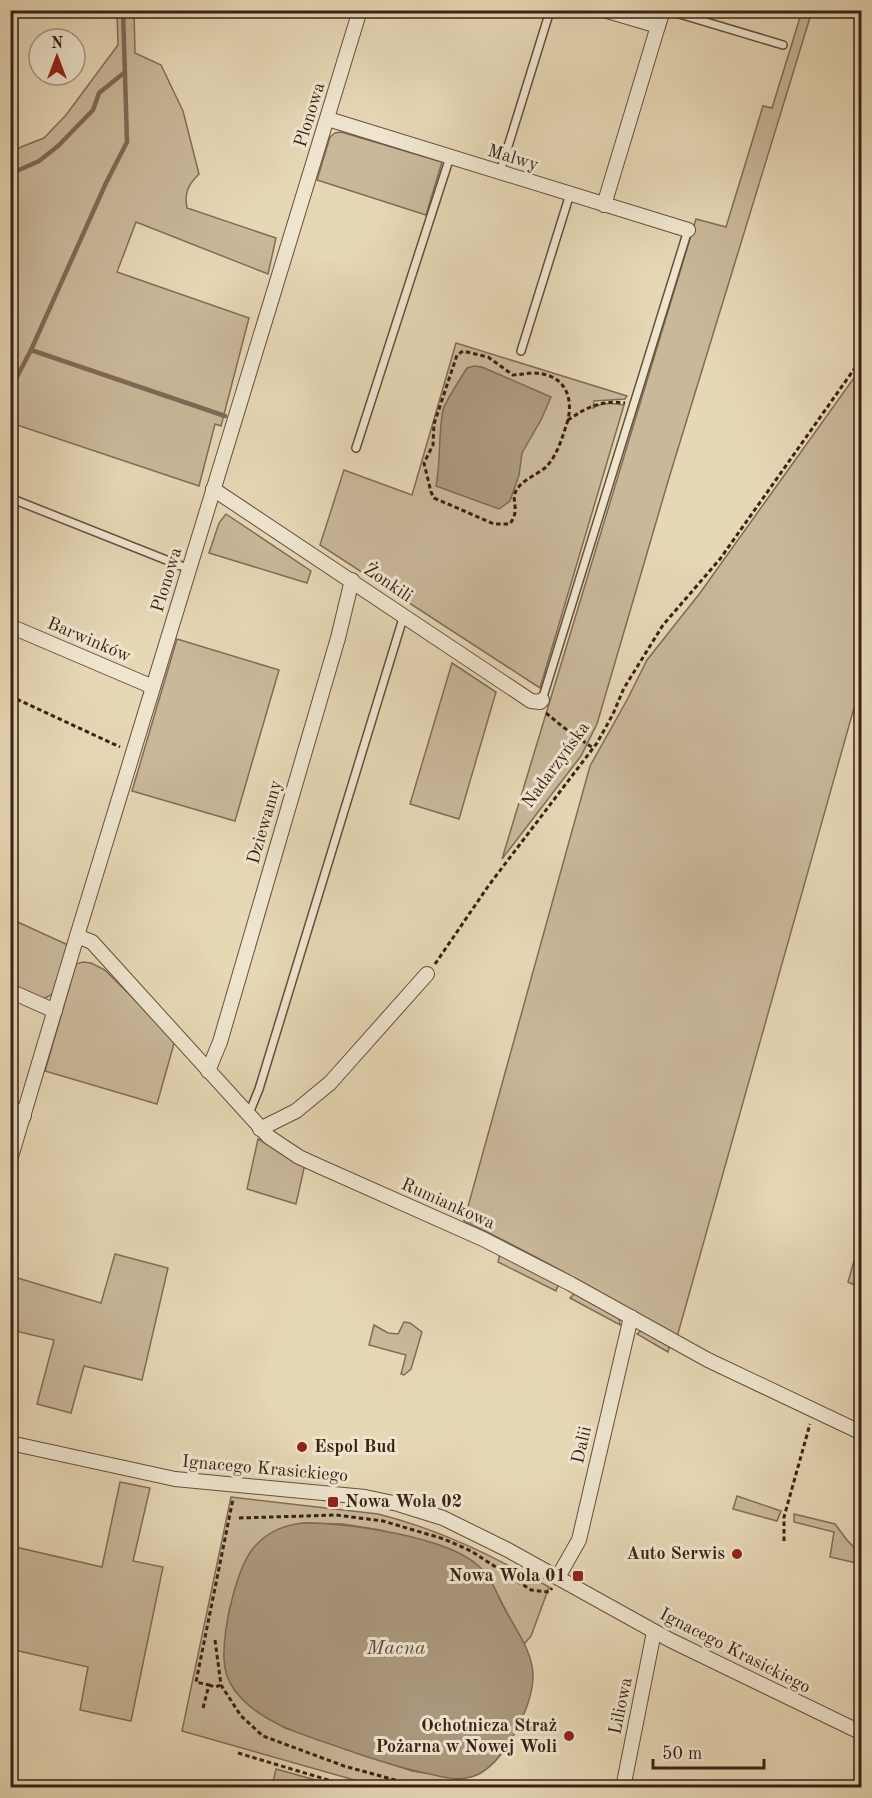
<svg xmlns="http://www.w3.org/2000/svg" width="872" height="1798" font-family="'Old Standard TT',serif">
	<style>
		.green { fill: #c9b89a; stroke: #826c58; stroke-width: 1.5 }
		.water { fill: #ac997f; stroke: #7f6955; stroke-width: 1.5 }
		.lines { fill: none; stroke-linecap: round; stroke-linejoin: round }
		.stream { stroke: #7f6955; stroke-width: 4.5 }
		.service-casing { stroke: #664e3d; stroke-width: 10 }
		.minor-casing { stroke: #664e3d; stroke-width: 16 }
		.path { stroke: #3b2015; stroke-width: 3; stroke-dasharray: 4.5 3; stroke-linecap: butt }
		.service { stroke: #efe5cf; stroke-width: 7 }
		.minor { stroke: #efe5cf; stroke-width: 14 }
		.poi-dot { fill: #8f2418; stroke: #efe5cf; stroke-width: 2 }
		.labels { text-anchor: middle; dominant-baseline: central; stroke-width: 6; stroke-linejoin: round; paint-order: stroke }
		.street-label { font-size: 18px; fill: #3b2015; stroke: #efe5cf }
		.poi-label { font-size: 18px; font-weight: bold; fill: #3b2015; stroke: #efe5cf; text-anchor: end }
		.water-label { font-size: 20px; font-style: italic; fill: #634a3a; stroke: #efe5cf }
	</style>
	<rect width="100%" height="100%" fill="#e6d7b5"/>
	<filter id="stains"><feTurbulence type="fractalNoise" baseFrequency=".00333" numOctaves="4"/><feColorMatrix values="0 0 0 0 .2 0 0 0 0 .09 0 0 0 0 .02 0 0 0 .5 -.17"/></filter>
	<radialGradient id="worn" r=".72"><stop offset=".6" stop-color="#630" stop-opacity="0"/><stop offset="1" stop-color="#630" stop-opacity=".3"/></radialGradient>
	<g class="green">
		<path d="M117,11H134L135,53L161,65L183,111L199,174C188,185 184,193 187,208L276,238L268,274L136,222L117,272L249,318L221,426L215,424L199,486L11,423V154L21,147L44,138L66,115L118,45Z"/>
		<path d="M802,11H812L669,478L597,724L581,756L502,859L696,219L726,227L763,106L772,108Z"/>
		<path d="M341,132L442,162L426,215L317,180L330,137L335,133Z"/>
		<path d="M456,343L627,396L625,399L594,401L593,408C603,402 613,403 624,405L540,688L320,545L344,470L412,495Z"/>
		<path d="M861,368V683L677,1337C607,1296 537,1255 464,1221L590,766L627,700L647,660L700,593Z"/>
		<path d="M226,514L311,571L307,583L209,553L219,523Z"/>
		<path d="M177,639L279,670L235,821L132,791Z"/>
		<path d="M452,663L496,692L459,819L410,804Z"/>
		<path d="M11,919L68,945L53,994L41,1000L11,986Z"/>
		<path d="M83,962L91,963L105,970L175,1040L157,1104L45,1071L76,964Z"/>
		<path d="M258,1139L305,1164L296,1204L247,1189Z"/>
		<path d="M861,1236V1288L848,1282Z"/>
		<path d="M500,1253L559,1283L556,1291L498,1262Z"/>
		<path d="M115,1254L168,1268L142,1380L84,1366L71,1413L37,1404L54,1340L11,1330V1276L101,1303Z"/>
		<path d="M576,1292L619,1316L620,1325L570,1298Z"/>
		<path d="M404,1322L410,1323L422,1332L411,1369L404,1375L401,1374L406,1355L369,1345L374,1325L388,1333L398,1334Z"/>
		<path d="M643,1329L670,1344L668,1352L637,1334Z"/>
		<path d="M120,1482L150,1488L133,1561L163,1567L131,1721L80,1710L88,1667L10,1649L11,1546L102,1567Z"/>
		<path d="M737,1496L781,1511L777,1521L733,1509Z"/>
		<path d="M231,1497L378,1514C442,1530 492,1556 549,1587L531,1636L524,1644L489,1579L480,1568L380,1530L343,1524L303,1523L249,1554L237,1584L229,1611L224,1656L228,1677L235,1691L256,1710L285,1728L412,1771L460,1778L457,1787H379L182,1731Z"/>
		<path d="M794,1514L835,1524L847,1540L861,1555V1564L830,1557L834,1532L794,1522Z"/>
		<path d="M276,1769L330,1784L329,1787H272Z"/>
	</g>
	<g class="water">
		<path d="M474,366L482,367L551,397L541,420L522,453L519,475L510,501L499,509L436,486C441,461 438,435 443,410C445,402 462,376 467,368Z"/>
		<path d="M303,1523C347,1523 449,1536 481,1568C492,1579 497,1594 504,1608C515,1628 534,1653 533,1678C532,1709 502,1769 471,1777C458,1781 442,1777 430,1774C402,1769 374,1759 347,1750C309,1736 263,1726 236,1692C229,1683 224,1670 224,1658C223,1630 236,1567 255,1546C269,1531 284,1525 303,1523Z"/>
	</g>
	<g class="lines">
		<g class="stream">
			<path d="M10,174L39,161L58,146L93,110L99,93L125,72"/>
			<path d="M31,350L225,416"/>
			<path d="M10,390L31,350L106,183L127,142L123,10"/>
		</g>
		<g class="service-casing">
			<g id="service">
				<path d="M666,10L783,45"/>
				<path d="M500,172L549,14"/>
				<path d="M521,351L570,194"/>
				<path d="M356,448L450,157"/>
				<path d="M10,498L189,569"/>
				<path d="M542,700L688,230"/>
				<path d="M248,1116L259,1089L404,615"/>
			</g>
		</g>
		<g class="minor-casing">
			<g id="minor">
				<path d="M604,10L658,26L663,10"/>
				<path d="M328,119L688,230"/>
				<path d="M604,205L658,26"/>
				<path d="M213,489L531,701L540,702L542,700"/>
				<path d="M10,626L153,687"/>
				<path d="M77,936L92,942L269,1137L299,1157L321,1167L483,1239L571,1284L708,1360L862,1433"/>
				<path d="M10,991L55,1011"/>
				<path d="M208,1071L220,1042L338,638L352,580"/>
				<path d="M10,1106L24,1116"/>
				<path d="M260,1129L296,1111L330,1083L427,974"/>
				<path d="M10,1160L77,936L360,10"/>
				<path d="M10,1443L175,1479L365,1497L398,1504L443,1518L508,1550L670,1640L862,1733"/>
				<path d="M558,1577L579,1540L631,1317"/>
				<path d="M623,1788L654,1632"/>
			</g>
		</g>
		<g class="path">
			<path d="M568,420C563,435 558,454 547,466C538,475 520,480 515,493C512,504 520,509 510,524H494L434,498L431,492L424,463L433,445L434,424L457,355L463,351L488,357L513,375C520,375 526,373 532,373C561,373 574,392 568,420C587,407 601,400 625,403"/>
			<path d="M10,696L120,747"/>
			<path d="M546,713L563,727L593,748"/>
			<path d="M435,964L489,885L597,743L613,714L624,688L663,625L720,559L862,358"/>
			<path d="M239,1518L336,1515L383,1521L444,1539L471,1551L531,1590L549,1592L552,1588"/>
			<path d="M784,1541V1517L810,1424"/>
			<path d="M215,1640L221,1685L241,1716L263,1736L344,1766L424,1788"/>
			<path d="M209,1685L215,1687L221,1685"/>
			<path d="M203,1708L209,1685L196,1682L233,1499"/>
			<path d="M238,1753L355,1788"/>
		</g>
		<use href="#service" class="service"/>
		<use href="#minor" class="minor"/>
	</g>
	<g class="poi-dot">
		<circle cx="302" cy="1447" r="6"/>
		<rect x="327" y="1496" width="12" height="12" rx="3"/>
		<circle cx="737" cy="1554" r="6"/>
		<rect x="572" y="1570" width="12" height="12" rx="3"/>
		<circle cx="569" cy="1736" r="6"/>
	</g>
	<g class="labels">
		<g class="street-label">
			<text transform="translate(310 115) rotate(-73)">Plonowa</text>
			<text transform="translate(513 158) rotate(17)">Malwy</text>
			<text transform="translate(167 580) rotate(-73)">Plonowa</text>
			<text transform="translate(388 583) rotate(34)">Żonkili</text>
			<text transform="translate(89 640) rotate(23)">Barwinków</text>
			<text transform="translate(556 765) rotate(-54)">Nadarzyńska</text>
			<text transform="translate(265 822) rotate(-74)">Dziewanny</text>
			<text transform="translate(448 1204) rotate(24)">Rumiankowa</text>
			<text transform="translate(582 1445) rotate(-77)">Dalii</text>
			<text transform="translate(265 1469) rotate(5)">Ignacego Krasickiego</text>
			<text transform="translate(735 1651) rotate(27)">Ignacego Krasickiego</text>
			<text transform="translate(621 1706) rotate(-78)">Liliowa</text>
		</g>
		<g class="poi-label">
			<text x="314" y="1447" text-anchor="start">Espol Bud</text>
			<text x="345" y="1502" text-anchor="start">Nowa Wola 02</text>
			<text x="725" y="1554">Auto Serwis</text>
			<text x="566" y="1576">Nowa Wola 01</text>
			<text x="557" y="1726">Ochotnicza Straż<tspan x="557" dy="21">Pożarna w Nowej Woli</tspan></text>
		</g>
		<g class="water-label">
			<text x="396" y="1649">Macna</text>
		</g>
	</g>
	<rect width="872" height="1798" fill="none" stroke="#e6d7b5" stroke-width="36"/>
	<rect x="12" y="12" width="848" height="1774" fill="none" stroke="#3b2015" stroke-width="3"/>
	<rect x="18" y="18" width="836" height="1762" fill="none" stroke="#3b2015" stroke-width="1.5"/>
	<g transform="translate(57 57)"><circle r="28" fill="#efe5cf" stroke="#a79685" stroke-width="1.5"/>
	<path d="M0-4.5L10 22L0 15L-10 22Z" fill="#8f2418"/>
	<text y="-9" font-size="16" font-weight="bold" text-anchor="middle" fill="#3b2015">N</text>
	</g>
	<path d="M653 1759v9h111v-9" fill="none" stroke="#3b2015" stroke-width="3"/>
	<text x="662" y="1759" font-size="18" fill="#3b2015" stroke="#efe5cf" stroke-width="4.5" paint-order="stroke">50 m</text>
	<rect width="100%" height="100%" filter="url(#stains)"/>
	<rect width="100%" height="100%" fill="url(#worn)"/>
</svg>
